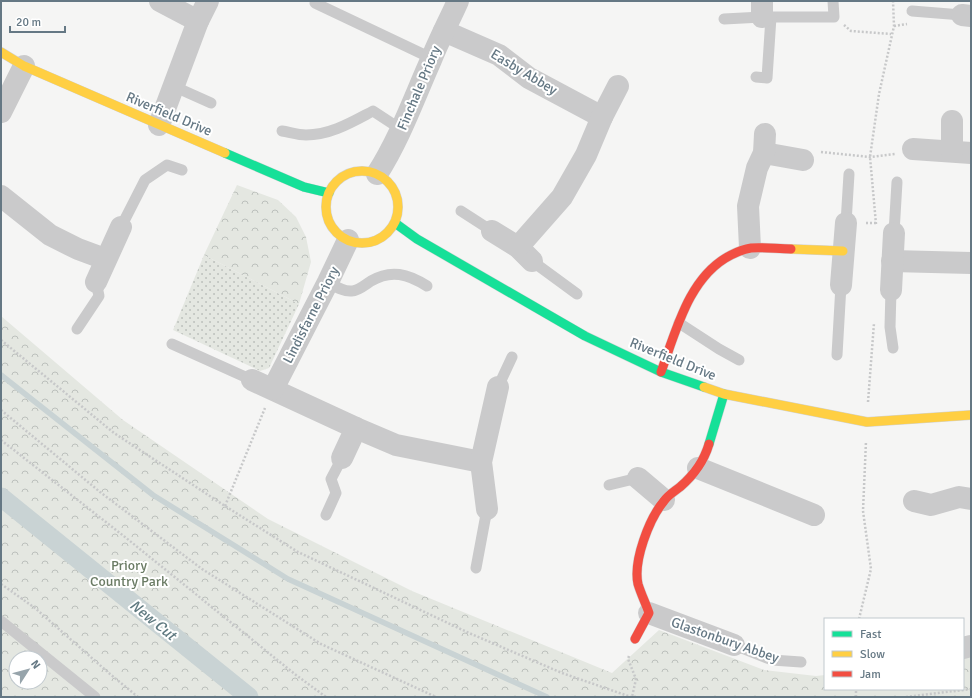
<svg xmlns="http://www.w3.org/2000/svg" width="972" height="698" font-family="Signika,sans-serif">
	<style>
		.grass { fill: url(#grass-dots) }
		.forest { fill: url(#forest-crowns); fill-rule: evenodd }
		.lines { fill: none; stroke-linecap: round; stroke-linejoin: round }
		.stream { stroke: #c9d3d4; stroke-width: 5.5 }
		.canal { stroke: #c9d3d4; stroke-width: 19 }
		.fast-casing { stroke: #d1d2d3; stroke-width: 10 }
		.slow-casing { stroke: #d1d2d3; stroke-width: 10 }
		.jam-casing { stroke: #d1d2d3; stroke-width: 10 }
		.path { stroke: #c7c8c9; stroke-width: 2.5; stroke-dasharray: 2 2; stroke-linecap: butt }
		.lane { stroke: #cacacb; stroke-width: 11 }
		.street { stroke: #cacacb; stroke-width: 22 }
		.fast { stroke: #16e098; stroke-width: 9 }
		.slow { stroke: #ffcf43; stroke-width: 9 }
		.jam { stroke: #f24e42; stroke-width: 9 }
		.labels { text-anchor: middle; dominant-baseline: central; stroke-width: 4; stroke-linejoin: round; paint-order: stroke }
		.street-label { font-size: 14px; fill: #657884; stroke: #fff }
		.park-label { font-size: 14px; fill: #6a7b64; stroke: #fff }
		.water-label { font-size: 15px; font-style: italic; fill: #607a81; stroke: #fff }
	</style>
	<defs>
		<pattern id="grass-dots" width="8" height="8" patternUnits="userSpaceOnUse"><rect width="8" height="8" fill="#e4e7e1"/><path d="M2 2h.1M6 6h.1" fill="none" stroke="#bcc0bc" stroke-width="1.8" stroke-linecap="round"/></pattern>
		<pattern id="forest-crowns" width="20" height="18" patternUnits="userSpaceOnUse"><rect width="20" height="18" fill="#e4e7e1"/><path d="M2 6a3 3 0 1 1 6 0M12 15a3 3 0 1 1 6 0" fill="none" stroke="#bcc0bc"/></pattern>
	</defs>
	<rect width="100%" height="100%" fill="#f5f5f4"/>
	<path class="grass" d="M204,255L299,304L269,368L260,371L173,330Z"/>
	<g class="forest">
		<path d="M237,185L278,200L296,217L306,237L311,262L299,304L204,255Z"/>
		<path d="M1,316L123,420L268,519L412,591L612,673L659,630L764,670L816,676L825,675V689H963V655L971,654V697H1ZM16,658H40V682H16Z"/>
	</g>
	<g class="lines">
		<path class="stream" d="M1,375L153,495L288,579L547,697"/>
		<path class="canal" d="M1,497L249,697"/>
		<g class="fast-casing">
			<g id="fast">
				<path d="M225,153L304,187L329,193"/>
				<path d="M395,223L417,239L585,336L661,372L704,387"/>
				<path d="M709,444L724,394"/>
			</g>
		</g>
		<g class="slow-casing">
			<g id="slow">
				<path d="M1,52L24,66L225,153"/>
				<circle cx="362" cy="207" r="36"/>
				<path d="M791,249L843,251"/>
				<path d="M704,387L724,394L867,422L971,415"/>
			</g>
		</g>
		<g class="jam-casing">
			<g id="jam">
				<path d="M661,372C676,331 689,276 731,255C737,252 744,249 751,248C764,247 778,249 791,249"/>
				<path d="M635,639L649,613C646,604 641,594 638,584C633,561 649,519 664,501C668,495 675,491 680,487C694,475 704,461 709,444"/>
			</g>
		</g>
		<g class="path">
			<path d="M844,25L851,31L891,34"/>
			<path d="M894,26L907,24"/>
			<path d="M821,152L870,157L895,154"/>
			<path d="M866,223H876"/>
			<path d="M876,224L870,157L879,94L894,26L893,1"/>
			<path d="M1,340L114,433L225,506L298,552L469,633L562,673L631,697"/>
			<path d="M868,402L874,323"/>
			<path d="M1,410L100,492L202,569L321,644L436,697"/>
			<path d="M1,440L125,537L296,675L326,697"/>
			<path d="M225,506L265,408"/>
			<path d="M1,584L35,608L110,674L138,697"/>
			<path d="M859,619L871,569L863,511L866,441"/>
			<path d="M629,656L628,659L636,679L632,697"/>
			<path d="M856,697V689"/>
			<path d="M906,697L971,689"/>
		</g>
		<g class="lane">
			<path d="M315,3L431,58"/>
			<path d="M912,11L962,15"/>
			<path d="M724,19L762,17H834L833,1"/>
			<path d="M756,77L767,78L771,17"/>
			<path d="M173,86L211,103"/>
			<path d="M282,131C289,132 298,135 306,135C331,135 352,122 373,111L402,130"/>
			<path d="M461,211L492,231"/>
			<path d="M846,223L849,174"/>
			<path d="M121,227L145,180L167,165L182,170"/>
			<path d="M894,233L897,182"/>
			<path d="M532,261L577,294"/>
			<path d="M328,282C335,286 343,292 352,291C358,291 365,285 371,281C391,269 408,274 427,286"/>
			<path d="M891,290L890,327L893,348"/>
			<path d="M679,323L719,349L739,360"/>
			<path d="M77,329L99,296L96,282"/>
			<path d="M172,344L252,380"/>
			<path d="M837,355L841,285"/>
			<path d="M498,387L512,357"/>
			<path d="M609,485L638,478"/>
			<path d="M326,515L336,493L331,479L342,458"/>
			<path d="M476,568L487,509"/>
			<path d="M1,621L95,697"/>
			<path d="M734,645L772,660L801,662"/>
		</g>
		<g class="street">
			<path d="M160,1L198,21"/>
			<path d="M762,1V17"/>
			<path d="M962,15L971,16"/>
			<path d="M444,31L499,55L529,78L602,117"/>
			<path d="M1,112L24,66"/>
			<path d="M159,125L198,21L208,1"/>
			<path d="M913,149L971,153"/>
			<path d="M952,151V121"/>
			<path d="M764,153L803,160"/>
			<path d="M377,174C400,138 414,98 431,60C439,40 449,21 458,1"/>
			<path d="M1,196L50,235L78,249L105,259"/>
			<path d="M492,231L518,247L532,261"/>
			<path d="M518,247L562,197L586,155L602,117L618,86"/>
			<path d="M750,248L748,206L757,168L764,153L765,134"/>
			<path d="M892,261L971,263"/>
			<path d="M96,282L121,227"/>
			<path d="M841,285L846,223"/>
			<path d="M891,290L894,233"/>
			<path d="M252,380L356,428L396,445L481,462"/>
			<path d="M273,389L328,282L348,240"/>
			<path d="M342,458L356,428"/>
			<path d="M698,468L814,515"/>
			<path d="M638,478L664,500"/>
			<path d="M914,501L931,505L959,497L971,499"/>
			<path d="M487,509L481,462L498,387"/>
			<path d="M649,613L734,645"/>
			<path d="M963,648L971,646"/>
		</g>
		<use href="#fast" class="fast"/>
		<use href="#slow" class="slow"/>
		<use href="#jam" class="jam"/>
	</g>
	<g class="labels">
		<g class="street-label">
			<text transform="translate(524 72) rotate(31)">Easby Abbey</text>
			<text transform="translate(419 88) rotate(-67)">Finchale Priory</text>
			<text transform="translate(169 114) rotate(23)">Riverfield Drive</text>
			<text transform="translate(311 315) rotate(-63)">Lindisfarne Priory</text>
			<text transform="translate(673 359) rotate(22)">Riverfield Drive</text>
			<text transform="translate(725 640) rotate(19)">Glastonbury Abbey</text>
		</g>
		<g class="park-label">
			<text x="129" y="565">Priory<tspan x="129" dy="16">Country Park</tspan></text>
		</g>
		<g class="water-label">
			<text transform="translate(153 620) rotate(39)">New Cut</text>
		</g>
	</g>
	<rect width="972" height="698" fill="none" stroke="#657884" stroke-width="4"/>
	<rect x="824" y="618" width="140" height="72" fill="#ffffff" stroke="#c1c9ce"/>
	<rect x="832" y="631" width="20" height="6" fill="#16e098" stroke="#c1c9ce"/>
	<text x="860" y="638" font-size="12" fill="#657884">Fast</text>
	<rect x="832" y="651" width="20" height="6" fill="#ffcf43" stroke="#c1c9ce"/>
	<text x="860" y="658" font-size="12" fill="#657884">Slow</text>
	<rect x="832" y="671" width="20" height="6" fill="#f24e42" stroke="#c1c9ce"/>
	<text x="860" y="678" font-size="12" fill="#657884">Jam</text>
	<g transform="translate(28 670) rotate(54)"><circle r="19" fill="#ffffff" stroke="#c1c9ce"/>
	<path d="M0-3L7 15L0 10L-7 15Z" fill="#97a4ab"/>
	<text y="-6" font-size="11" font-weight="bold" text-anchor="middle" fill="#657884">N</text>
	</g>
	<path d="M10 26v6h55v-6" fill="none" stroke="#657884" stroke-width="2"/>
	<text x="16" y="26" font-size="12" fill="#657884" stroke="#ffffff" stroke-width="3" paint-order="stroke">20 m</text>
</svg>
